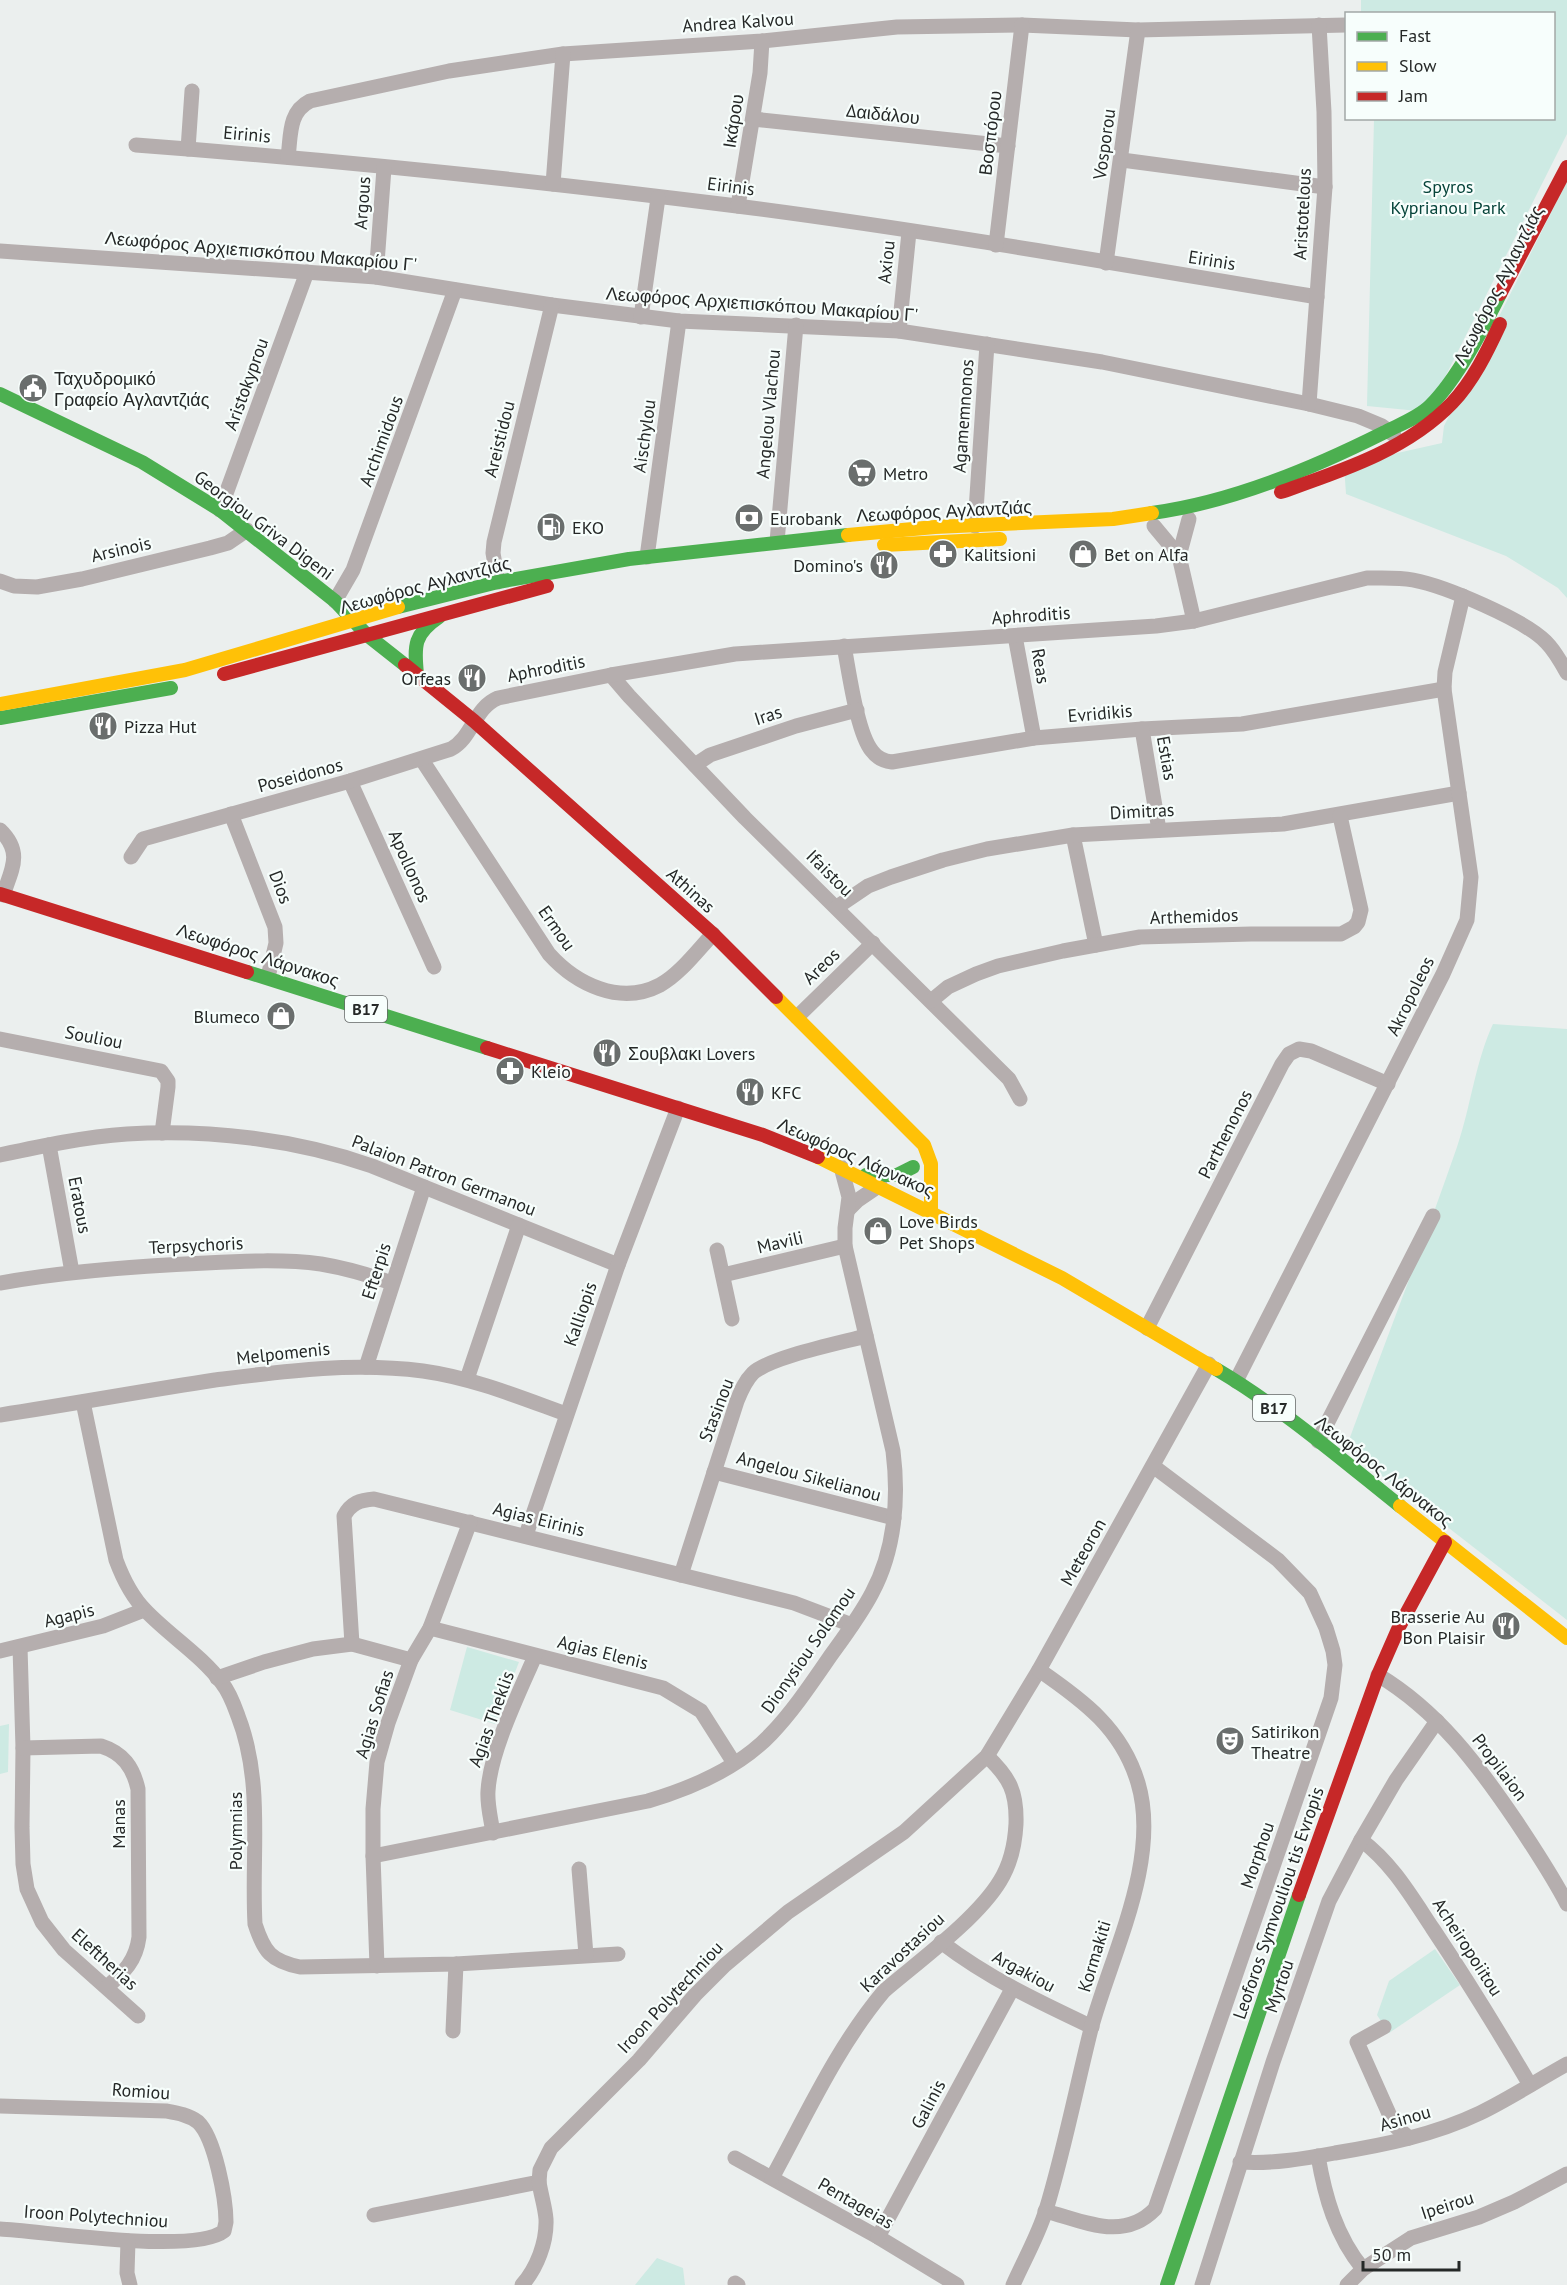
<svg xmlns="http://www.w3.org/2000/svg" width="1567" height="2285" font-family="'PT Sans',sans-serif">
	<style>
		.green { fill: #cdeae3 }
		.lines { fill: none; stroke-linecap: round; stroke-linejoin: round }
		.street { stroke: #b5aeae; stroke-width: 15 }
		.fast { stroke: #4caf50; stroke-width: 14 }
		.slow { stroke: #ffc107; stroke-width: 14 }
		.jam { stroke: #c62828; stroke-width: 14 }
		.labels { text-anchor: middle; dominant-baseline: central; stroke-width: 4.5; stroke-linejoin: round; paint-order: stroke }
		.shield { fill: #f7fefc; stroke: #646867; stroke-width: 1.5 }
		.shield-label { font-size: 16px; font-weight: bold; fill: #252827 }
		.street-label { font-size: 18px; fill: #252827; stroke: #f7fefc }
		.park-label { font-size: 18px; fill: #06443a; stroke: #f7fefc }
		.poi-label { font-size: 18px; fill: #252827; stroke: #f7fefc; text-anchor: start }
	</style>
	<rect width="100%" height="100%" fill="#ebefee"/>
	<g class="green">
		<path d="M1361,0H1567V134L1441,385L1418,411L1367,406L1374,119L1554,118V14L1361,13Z"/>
		<path d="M1567,181V598L1558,588L1506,556L1346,494L1344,465L1442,443L1444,426Z"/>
		<path d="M1493,1024L1567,1029V1620L1346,1448C1383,1348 1422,1248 1457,1147C1471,1106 1475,1063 1493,1024Z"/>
		<path d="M467,1647L519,1662L495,1724L450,1710Z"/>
		<path d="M9,1724L8,1772L0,1774V1726Z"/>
		<path d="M1435,1949L1460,1985L1389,2033L1377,2015L1389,1981Z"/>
		<path d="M657,2258L683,2268L685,2285H635Z"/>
	</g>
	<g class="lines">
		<g class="street">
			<path d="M753,119L1008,146"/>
			<path d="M136,145C337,160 538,181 737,206C931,231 1124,265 1317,297"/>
			<path d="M188,149L192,91"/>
			<path d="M288,157C291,136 288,112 310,101L449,71L563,54L762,41L897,27L1022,25L1138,30L1346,25"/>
			<path d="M1122,160L1325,187"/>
			<path d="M553,184L563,54"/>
			<path d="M738,206L760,73L762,41"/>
			<path d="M996,245L1022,25"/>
			<path d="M0,251L376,277L552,305L679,321L899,331L1102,362L1309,404L1358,416L1382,426L1394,435"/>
			<path d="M1106,263L1138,30"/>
			<path d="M376,277L384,168"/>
			<path d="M641,317L658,198"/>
			<path d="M899,331L909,232"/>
			<path d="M1309,404L1325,187L1324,112L1319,25"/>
			<path d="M220,510L307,272"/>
			<path d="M975,526L987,344"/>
			<path d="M1154,526L1179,556L1194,621"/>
			<path d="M777,542L796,325"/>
			<path d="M1179,556L1189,519"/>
			<path d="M647,557L679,321"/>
			<path d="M0,581L14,586L37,587L82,579L210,548L228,543L247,530"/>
			<path d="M498,582L493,553L494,542L552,305"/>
			<path d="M335,601L353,570L455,290"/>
			<path d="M1015,636L1034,738"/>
			<path d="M844,646C849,671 857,733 872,751C877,758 884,761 892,762L1034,738L1142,729L1242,724L1444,689"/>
			<path d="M611,675L629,696L745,818L1009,1079L1020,1099"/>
			<path d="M1142,729L1159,830"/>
			<path d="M422,760L549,954C576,984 620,1006 660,985C680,974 697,951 713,934"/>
			<path d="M695,765L710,755L796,726L857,710"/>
			<path d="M350,781L434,967"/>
			<path d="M231,814L275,927L276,943L268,977"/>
			<path d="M0,830C23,852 12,869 3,895"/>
			<path d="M1073,835L1096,945"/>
			<path d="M131,857L143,839L350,781L451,749C473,737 474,708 498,698L611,675L735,654L1156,626L1194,621L1367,578C1382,578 1398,577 1413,580C1445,586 1525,620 1546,642C1555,651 1561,662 1567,673"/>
			<path d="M837,907L868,886L891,877L943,860L987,849L1073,835L1283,824L1459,793"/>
			<path d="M931,1001L948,987L976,974L998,966L1063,951L1140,937L1251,934H1341L1354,927L1358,922L1361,910L1340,816"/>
			<path d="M797,1017L873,943"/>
			<path d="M0,1039L161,1071L168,1081V1087L162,1133"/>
			<path d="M49,1145L72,1272"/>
			<path d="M0,1155C42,1146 84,1137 127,1134C208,1129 295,1139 372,1166L618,1265"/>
			<path d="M848,1210L858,1200L880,1185"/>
			<path d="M717,1250L732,1319"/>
			<path d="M723,1275L845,1246"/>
			<path d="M0,1283C68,1271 137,1266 206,1263C243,1261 284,1259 321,1264C345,1268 369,1275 392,1283"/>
			<path d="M1147,1328L1282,1064L1289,1054L1299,1049L1311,1051L1388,1084"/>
			<path d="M366,1367L424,1187"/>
			<path d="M467,1379L519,1225"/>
			<path d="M1236,1381L1443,974L1467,920L1471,877L1444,689L1445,672L1463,596"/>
			<path d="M83,1402L116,1560C123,1579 132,1597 146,1611C170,1636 201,1655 222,1683C230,1693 234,1705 238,1716C264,1783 251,1854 255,1924C264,1952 271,1961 300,1967L456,1964L618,1954"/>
			<path d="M0,1415C72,1404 143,1391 215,1380C286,1371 351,1362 423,1371C473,1378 519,1397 566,1414"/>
			<path d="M1318,1441L1433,1216"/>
			<path d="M714,1472L894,1518"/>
			<path d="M526,1535L618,1265L678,1108"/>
			<path d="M681,1575L737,1401C741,1391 745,1381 753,1373C771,1357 840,1343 866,1336"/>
			<path d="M430,1628L663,1688L701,1711L734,1763"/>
			<path d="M352,1644L344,1516C351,1503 360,1500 374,1499L794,1603L852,1625"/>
			<path d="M20,1647L23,1748L22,1827L23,1864L27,1889L42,1922L64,1950L138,2016"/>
			<path d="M0,1651L103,1626L144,1610"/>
			<path d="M1378,1675C1438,1711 1478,1765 1516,1821C1534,1848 1552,1875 1567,1904"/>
			<path d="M217,1678L264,1662L313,1649L352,1644L411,1660"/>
			<path d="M23,1748L101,1746C123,1753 133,1767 138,1789L139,1937C136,1961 124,1972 107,1987"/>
			<path d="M493,1833C491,1819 487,1805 488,1791C490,1752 519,1693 535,1656"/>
			<path d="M1361,1840C1392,1863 1411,1896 1433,1929C1467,1980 1499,2032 1530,2085"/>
			<path d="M373,1856L648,1801C692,1788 739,1768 771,1734C793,1711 811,1684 829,1658C844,1637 860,1616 872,1593C895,1550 899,1498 893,1451L845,1246V1228L849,1197L841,1167"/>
			<path d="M579,1869L586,1955"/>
			<path d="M941,1942C988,1978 1039,2002 1092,2027"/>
			<path d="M377,1966L373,1856V1809L377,1762L388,1723L411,1660L430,1628L470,1522"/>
			<path d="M1384,2027L1357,2042L1394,2125L1409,2138"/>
			<path d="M453,2031L456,1964"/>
			<path d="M0,2106L166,2111C177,2113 189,2115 198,2122C215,2138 226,2199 226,2222L224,2231C194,2255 43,2231 0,2229"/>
			<path d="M1318,2156C1325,2197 1336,2236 1363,2269"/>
			<path d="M735,2158L878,2237L957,2285"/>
			<path d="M1240,2162C1272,2164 1303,2159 1335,2153C1384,2145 1434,2135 1480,2113C1509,2099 1538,2080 1567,2064"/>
			<path d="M772,2178C807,2114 837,2047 884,1991C919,1961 977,1919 1000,1881C1010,1865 1015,1843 1016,1824C1017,1792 1010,1778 987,1756"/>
			<path d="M1045,2211C1084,2221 1123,2242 1155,2209L1331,1698L1335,1665L1333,1651L1326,1628L1310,1593L1278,1560L1153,1466"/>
			<path d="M374,2215L539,2182L540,2170L551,2148L639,2060L695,1995L725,1965L788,1912L904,1832L987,1756L1039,1670L1209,1364"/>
			<path d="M878,2237L1012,1989"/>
			<path d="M128,2241L127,2273L130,2285"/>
			<path d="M735,2283L738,2285"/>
			<path d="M522,2285C537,2268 547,2242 546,2219C545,2207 541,2195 539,2182"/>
			<path d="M1013,2285C1024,2260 1038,2236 1046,2210C1064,2151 1076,2089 1091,2029C1111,1955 1161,1860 1138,1783C1122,1729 1084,1701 1039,1670"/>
			<path d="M1202,2285L1273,2062L1329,1901L1361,1840L1396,1780L1437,1721"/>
			<path d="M1347,2285L1363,2269L1411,2238L1479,2217L1514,2202L1567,2174"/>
		</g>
		<g class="fast">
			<path d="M0,394L142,462L220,510L335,601L367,635L405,665"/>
			<path d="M1152,513C1232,502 1311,469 1383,433C1398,425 1418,418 1430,406C1458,378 1482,330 1500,294"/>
			<path d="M398,607L498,582L629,559L848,535"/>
			<path d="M417,674C414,645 414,634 439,617"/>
			<path d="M0,718L171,688"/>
			<path d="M247,972L487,1048"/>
			<path d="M866,1175H897L913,1167"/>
			<path d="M1216,1369C1282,1408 1341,1459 1400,1506"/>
			<path d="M1167,2285L1299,1895"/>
		</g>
		<g class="slow">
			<path d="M848,535L935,527L1113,519L1152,513"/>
			<path d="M884,545L1000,539"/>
			<path d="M0,704L185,670L398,607"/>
			<path d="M776,997L924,1145L931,1164V1210"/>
			<path d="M818,1157L1062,1278L1216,1369"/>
			<path d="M1400,1506L1567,1638"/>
		</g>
		<g class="jam">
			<path d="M1500,294L1567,167"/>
			<path d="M1281,492C1341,471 1407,450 1452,403C1473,381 1487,352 1500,324"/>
			<path d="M405,665L474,721L713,934L776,997"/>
			<path d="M224,674L547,586"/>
			<path d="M0,894L247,972"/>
			<path d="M487,1048L763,1135L818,1157"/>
			<path d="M1299,1895L1378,1675L1399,1627L1445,1542"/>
		</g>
	</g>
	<defs>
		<g id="civic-disc" transform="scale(1.5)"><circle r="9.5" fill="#6a6e6d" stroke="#f7fefc"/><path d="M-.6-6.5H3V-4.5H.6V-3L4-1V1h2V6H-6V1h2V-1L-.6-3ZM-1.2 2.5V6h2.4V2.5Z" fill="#fff"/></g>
		<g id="supermarket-disc" transform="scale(1.5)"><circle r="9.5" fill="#6a6e6d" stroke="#f7fefc"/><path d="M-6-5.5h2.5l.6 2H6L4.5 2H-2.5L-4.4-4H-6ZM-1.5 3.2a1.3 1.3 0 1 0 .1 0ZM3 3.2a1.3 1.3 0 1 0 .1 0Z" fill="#fff"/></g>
		<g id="bank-disc" transform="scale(1.5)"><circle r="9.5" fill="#6a6e6d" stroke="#f7fefc"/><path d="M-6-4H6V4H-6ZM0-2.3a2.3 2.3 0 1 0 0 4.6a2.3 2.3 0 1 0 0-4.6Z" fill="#fff"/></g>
		<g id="fuel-disc" transform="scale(1.5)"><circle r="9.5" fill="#6a6e6d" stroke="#f7fefc"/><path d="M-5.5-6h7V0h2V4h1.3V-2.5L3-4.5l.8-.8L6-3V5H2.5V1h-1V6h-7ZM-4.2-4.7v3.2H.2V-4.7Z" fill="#fff"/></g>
		<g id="pharmacy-disc" transform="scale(1.5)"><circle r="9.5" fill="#6a6e6d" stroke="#f7fefc"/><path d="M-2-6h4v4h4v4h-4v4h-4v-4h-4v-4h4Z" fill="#fff"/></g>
		<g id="shop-disc" transform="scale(1.5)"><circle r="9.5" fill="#6a6e6d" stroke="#f7fefc"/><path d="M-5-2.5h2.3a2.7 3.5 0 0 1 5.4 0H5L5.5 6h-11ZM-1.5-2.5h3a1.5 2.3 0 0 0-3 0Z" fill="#fff"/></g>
		<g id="restaurant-disc" transform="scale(1.5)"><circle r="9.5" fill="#6a6e6d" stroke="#f7fefc"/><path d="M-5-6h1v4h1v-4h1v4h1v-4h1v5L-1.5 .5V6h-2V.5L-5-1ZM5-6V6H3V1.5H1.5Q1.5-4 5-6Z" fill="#fff"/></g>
		<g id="theatre-disc" transform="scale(1.5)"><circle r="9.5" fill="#6a6e6d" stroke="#f7fefc"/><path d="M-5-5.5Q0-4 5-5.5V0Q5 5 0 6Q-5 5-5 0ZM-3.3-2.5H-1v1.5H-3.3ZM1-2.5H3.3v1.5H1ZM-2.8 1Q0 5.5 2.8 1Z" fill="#fff"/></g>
	</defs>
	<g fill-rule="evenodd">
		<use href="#civic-disc" x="33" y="388"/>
		<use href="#supermarket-disc" x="862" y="473"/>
		<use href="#bank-disc" x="749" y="518"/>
		<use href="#fuel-disc" x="551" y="527"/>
		<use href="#pharmacy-disc" x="943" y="554"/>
		<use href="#shop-disc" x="1083" y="554"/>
		<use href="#restaurant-disc" x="884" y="565"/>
		<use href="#restaurant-disc" x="472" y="678"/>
		<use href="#restaurant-disc" x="103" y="726"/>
		<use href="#shop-disc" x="281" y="1016"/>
		<use href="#restaurant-disc" x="607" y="1053"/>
		<use href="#pharmacy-disc" x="510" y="1071"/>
		<use href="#restaurant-disc" x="750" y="1092"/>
		<use href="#shop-disc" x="878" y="1231"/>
		<use href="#restaurant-disc" x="1506" y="1626"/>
		<use href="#theatre-disc" x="1230" y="1741"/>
	</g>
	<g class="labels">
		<g class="shield">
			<rect x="345" y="996" width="42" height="26" rx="4.5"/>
			<rect x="1253" y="1395" width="42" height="26" rx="4.5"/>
		</g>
		<g class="shield-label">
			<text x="366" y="1009">B17</text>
			<text x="1274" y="1408">B17</text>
		</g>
		<g class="street-label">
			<text transform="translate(738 22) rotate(-4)">Andrea Kalvou</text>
			<text transform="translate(883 114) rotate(6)">Δαιδάλου</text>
			<text transform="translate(733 121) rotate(-81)">Ικάρου</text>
			<text transform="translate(990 133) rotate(-83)">Βοσπόρου</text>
			<text transform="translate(247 134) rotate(5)">Eirinis</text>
			<text transform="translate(1104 144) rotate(-82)">Vosporou</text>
			<text transform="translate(731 186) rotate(7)">Eirinis</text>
			<text transform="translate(362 203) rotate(-86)">Argous</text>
			<text transform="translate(1302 214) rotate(-87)">Aristotelous</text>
			<text transform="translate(261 251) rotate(5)">Λεωφόρος Αρχιεπισκόπου Μακαρίου Γ'</text>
			<text transform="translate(1212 260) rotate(9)">Eirinis</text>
			<text transform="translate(886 262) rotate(-84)">Axiou</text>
			<text transform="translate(1498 285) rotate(-63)">Λεωφόρος Αγλαντζιάς</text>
			<text transform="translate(762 304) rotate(4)">Λεωφόρος Αρχιεπισκόπου Μακαρίου Γ'</text>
			<text transform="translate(246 384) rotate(-70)">Aristokyprou</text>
			<text transform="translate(768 414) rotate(-85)">Angelou Vlachou</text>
			<text transform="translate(963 416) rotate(-86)">Agamemnonos</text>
			<text transform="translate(644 436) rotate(-82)">Aischylou</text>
			<text transform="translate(499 439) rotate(-76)">Areistidou</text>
			<text transform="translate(381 441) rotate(-70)">Archimidous</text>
			<text transform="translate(944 511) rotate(-3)">Λεωφόρος Αγλαντζιάς</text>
			<text transform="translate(264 525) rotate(37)">Georgiou Griva Digeni</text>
			<text transform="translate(121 549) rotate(-13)">Arsinois</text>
			<text transform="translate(425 585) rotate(-15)">Λεωφόρος Αγλαντζιάς</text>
			<text transform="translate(1031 615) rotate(-4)">Aphroditis</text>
			<text transform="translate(1041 666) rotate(80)">Reas</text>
			<text transform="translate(546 668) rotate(-11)">Aphroditis</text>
			<text transform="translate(1100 713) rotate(-5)">Evridikis</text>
			<text transform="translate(768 715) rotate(-18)">Iras</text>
			<text transform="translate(1167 758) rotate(80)">Estias</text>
			<text transform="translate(300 775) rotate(-15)">Poseidonos</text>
			<text transform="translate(1142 811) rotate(-3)">Dimitras</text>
			<text transform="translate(410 866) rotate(66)">Apollonos</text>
			<text transform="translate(830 873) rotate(45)">Ifaistou</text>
			<text transform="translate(281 887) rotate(69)">Dios</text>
			<text transform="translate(691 890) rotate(42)">Athinas</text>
			<text transform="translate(1194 916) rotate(-2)">Arthemidos</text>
			<text transform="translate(557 928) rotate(55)">Ermou</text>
			<text transform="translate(258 955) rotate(18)">Λεωφόρος Λάρνακος</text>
			<text transform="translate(821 966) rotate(-44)">Areos</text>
			<text transform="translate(1410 996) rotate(-64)">Akropoleos</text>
			<text transform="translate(94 1037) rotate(11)">Souliou</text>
			<text transform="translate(1225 1134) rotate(-63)">Parthenonos</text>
			<text transform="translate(856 1157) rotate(24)">Λεωφόρος Λάρνακος</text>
			<text transform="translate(444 1175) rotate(21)">Palaion Patron Germanou</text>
			<text transform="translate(80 1205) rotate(79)">Eratous</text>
			<text transform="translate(780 1242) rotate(-13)">Mavili</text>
			<text transform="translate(196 1245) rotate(-3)">Terpsychoris</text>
			<text transform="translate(376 1271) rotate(-72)">Efterpis</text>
			<text transform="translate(580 1314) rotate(-71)">Kalliopis</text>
			<text transform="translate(283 1353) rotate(-6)">Melpomenis</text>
			<text transform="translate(716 1410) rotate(-69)">Stasinou</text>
			<text transform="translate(1384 1471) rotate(38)">Λεωφόρος Λάρνακος</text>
			<text transform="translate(809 1476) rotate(15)">Angelou Sikelianou</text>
			<text transform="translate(539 1519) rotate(14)">Agias Eirinis</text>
			<text transform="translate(1083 1552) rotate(-61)">Meteoron</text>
			<text transform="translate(69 1615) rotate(-14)">Agapis</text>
			<text transform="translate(808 1650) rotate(-55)">Dionysiou Solomou</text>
			<text transform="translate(603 1652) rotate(14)">Agias Elenis</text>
			<text transform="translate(374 1714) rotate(-73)">Agias Sofias</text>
			<text transform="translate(491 1719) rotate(-70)">Agias Theklis</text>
			<text transform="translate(1500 1767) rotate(53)">Propilaion</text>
			<text transform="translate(118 1824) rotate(-90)">Manas</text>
			<text transform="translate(235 1831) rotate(-90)">Polymnias</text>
			<text transform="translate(1257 1855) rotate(-71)">Morphou</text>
			<text transform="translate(1278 1903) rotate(-71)">Leoforos Symvouliou tis Evropis</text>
			<text transform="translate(1468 1947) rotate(57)">Acheiropoiitou</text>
			<text transform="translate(902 1952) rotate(-43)">Karavostasiou</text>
			<text transform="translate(1094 1956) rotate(-73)">Kormakiti</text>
			<text transform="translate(105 1959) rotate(42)">Eleftherias</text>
			<text transform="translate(1024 1971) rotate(28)">Argakiou</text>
			<text transform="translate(1279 1986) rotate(-71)">Myrtou</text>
			<text transform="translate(670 1997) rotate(-47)">Iroon Polytechniou</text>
			<text transform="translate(141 2091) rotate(4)">Romiou</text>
			<text transform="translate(928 2104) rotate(-62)">Galinis</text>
			<text transform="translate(1405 2118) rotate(-16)">Asinou</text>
			<text transform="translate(856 2203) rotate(30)">Pentageias</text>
			<text transform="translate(1447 2205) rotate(-18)">Ipeirou</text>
			<text transform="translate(96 2216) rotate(4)">Iroon Polytechniou</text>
		</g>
		<g class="park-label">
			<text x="1448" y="186">Spyros<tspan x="1448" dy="21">Kyprianou Park</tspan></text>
		</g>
		<g class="poi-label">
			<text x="54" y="378">Ταχυδρομικό<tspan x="54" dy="21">Γραφείο Αγλαντζιάς</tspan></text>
			<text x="883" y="473">Metro</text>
			<text x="770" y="518">Eurobank</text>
			<text x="572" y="527">EKO</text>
			<text x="964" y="554">Kalitsioni</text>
			<text x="1104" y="554">Bet on Alfa</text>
			<text x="863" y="565" text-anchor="end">Domino's</text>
			<text x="451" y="678" text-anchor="end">Orfeas</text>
			<text x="124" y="726">Pizza Hut</text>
			<text x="260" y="1016" text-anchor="end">Blumeco</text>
			<text x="628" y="1053">Σουβλακι Lovers</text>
			<text x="531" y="1071">Kleio</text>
			<text x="771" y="1092">KFC</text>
			<text x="899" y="1221">Love Birds<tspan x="899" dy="21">Pet Shops</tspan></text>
			<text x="1485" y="1616" text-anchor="end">Brasserie Au<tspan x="1485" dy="21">Bon Plaisir</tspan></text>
			<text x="1251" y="1731">Satirikon<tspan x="1251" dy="21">Theatre</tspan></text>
		</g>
	</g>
	<rect x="1345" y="12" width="210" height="108" fill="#f7fefc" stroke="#a3a8a7" stroke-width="1.5"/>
	<rect x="1357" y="32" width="30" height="9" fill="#4caf50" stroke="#a3a8a7" stroke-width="1.5"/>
	<text x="1399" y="42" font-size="18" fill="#252827">Fast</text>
	<rect x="1357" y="62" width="30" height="9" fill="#ffc107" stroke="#a3a8a7" stroke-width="1.5"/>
	<text x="1399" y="72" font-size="18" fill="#252827">Slow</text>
	<rect x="1357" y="92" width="30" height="9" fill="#c62828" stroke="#a3a8a7" stroke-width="1.5"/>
	<text x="1399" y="102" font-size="18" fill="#252827">Jam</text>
	<path d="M1363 2261v9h96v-9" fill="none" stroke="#252827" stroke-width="3"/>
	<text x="1372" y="2261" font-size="18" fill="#252827" stroke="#f7fefc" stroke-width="4.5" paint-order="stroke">50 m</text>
</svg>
